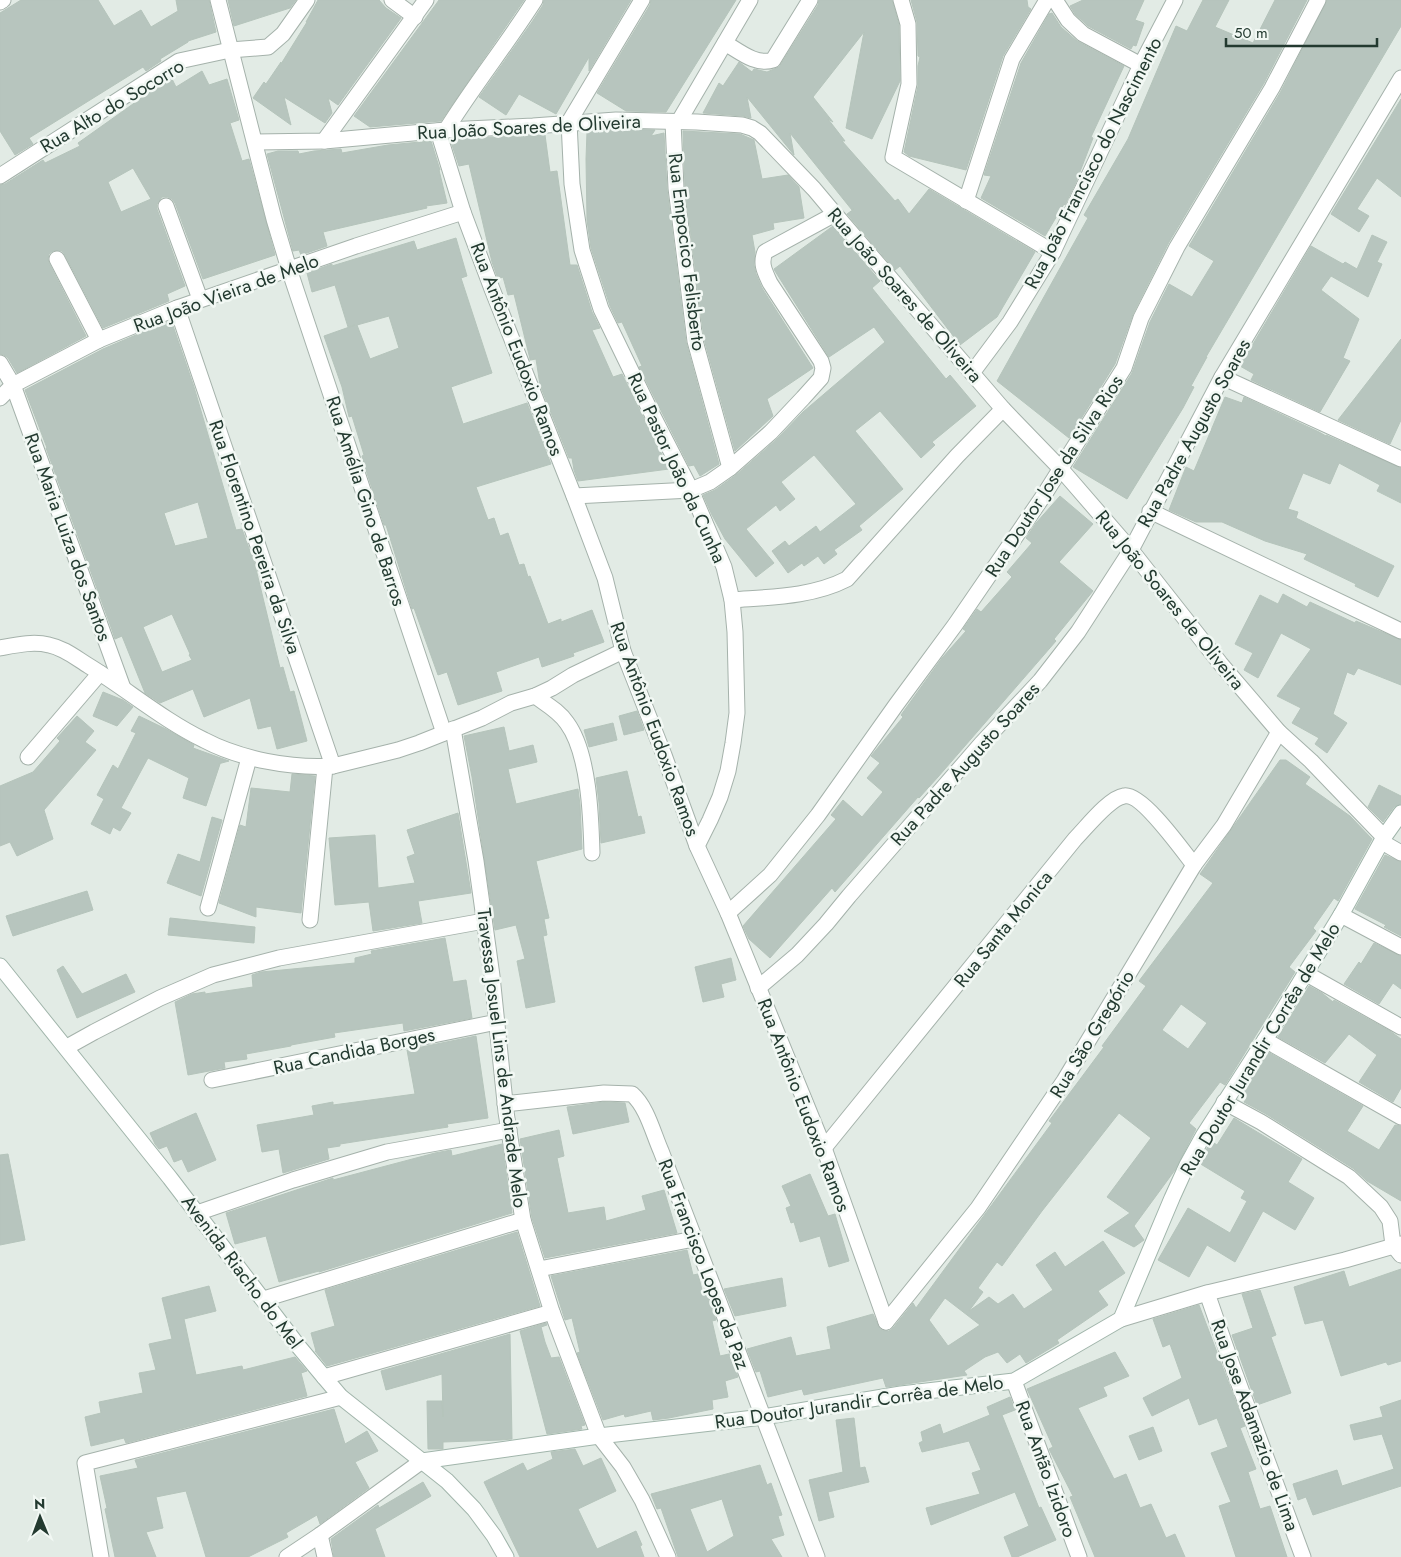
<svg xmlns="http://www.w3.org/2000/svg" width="1401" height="1557" font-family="Jost,sans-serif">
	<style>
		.building { fill: #b7c5be; stroke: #b5c4bb; fill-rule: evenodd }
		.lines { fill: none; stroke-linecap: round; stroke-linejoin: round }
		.street-casing { stroke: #a5b2ab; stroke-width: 17 }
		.secondary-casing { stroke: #a1b5ab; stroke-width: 17 }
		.street { stroke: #fff; stroke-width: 15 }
		.secondary { stroke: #fff; stroke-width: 15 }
		.labels { text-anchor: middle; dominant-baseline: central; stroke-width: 5; stroke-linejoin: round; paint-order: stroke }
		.street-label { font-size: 19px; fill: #233a30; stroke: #f2f8f4 }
	</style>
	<rect width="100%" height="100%" fill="#e2ebe5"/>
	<g class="building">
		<path d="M21,0H98L114,26L141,10L151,27L178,11L176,0H209L216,32L188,41V42L160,59L161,61L146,71L143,67L29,138L33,144L15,155L0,131V13Z"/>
		<path d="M228,0H296L290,8L234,26Z"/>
		<path d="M318,0H379L386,8L401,18L338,105L328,98L332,113L325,123L284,97L291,125L253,98L264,82L266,84L281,62V64L307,22H306Z"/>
		<path d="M439,0H524L441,121L370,127L354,116Z"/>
		<path d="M544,0H631L589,71V57L556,114L519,94L506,115L479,97L532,22L543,5Z"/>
		<path d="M651,0H736L666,112L626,111L597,93L650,5Z"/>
		<path d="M819,0H892L899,25L900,81L872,139L846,128L864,32L813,97L833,122L828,119L845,141H842L895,201L898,199L909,214L929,189L1035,252L997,317L960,345L900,266L895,270L847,214L854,209L852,210L790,133L794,155L747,97L751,118L743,116L703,113L719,83L723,86L739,62L752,72L754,69L767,72L779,67L818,5Z"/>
		<path d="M911,0H1027L1028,7L1031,9L1003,56L966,170L909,156L904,152L918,86V66L920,57L918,56L917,22Z"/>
		<path d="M1083,0H1144L1135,20L1144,23L1136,46L1133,45L1131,49L1088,26L1075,14L1070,6Z"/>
		<path d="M1203,0H1229L1215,27L1253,43L1275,0H1307L1264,83L1169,242L1133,314L1115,364L1069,438L997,381L1088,218L1084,215L1128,139L1176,26L1187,31Z"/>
		<path d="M1327,0H1401V26L1206,357H1207L1191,386L1194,387L1183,408L1127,499L1073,467L1132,373L1150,322L1169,284L1192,297L1214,261L1189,246L1280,93Z"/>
		<path d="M1052,13L1061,27L1077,41L1124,66L1091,137L1093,138L1076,182L1065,205L1064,204L1045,236L981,198L991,176L984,175L1021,63L1049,14Z"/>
		<path d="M202,71L209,85L227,79L239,120L230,123L242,161L249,159L275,255L203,279L175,203L172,199L168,197H162L157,204V209L185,286L167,294L169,301L103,328L65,255L62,251H53L49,254L48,259L49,263L86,336L17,373L8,358L4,355L0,354V185L5,184L43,160L45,163L80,146L78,143L171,77L176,87ZM133,168L151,199L121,212L108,182Z"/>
		<path d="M1401,99V197L1377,178L1357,209L1369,216L1359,232L1331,214Z"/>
		<path d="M616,129L655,130L651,136L664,133L667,189L686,342L719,464L700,476L694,465L689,466L639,367L642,366L622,322L618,323L610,306L591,248L587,220L586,159L587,132H586Z"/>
		<path d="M683,131L740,134L754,140L762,179L788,175L799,187L804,218L773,223L774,229L752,235L755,252L754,265L756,274L762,288L813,368L767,399L773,416L735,451L704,339L685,187Z"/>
		<path d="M545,135L550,172L557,171L570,265H577L592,312L600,328L592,330L613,377L622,374L669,469L578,481L574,470L572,458H569L540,385L536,359L530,360V359L514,294L508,295L503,277L498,279L492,262L469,164L459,166L450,139Z"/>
		<path d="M431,141L440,170H439L447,203L426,206L427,208L323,232L327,246L301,255L299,250L293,251L267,154L278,151H298L299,154L314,151L341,149L342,153L388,145Z"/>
		<path d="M833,226L880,281L872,288L946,379L950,375L976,406L932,442L935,445L921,458L880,411L855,431L903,489L859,526L862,530L834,550L837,554L824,564L818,556L804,566L802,563L788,573L772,551L785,541L789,546L816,526L820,532L856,504L814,455L781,482L795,499L780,511L776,505L746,529L774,563L756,577L725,539L712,515L703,495L715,490L736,475L777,439L803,412L885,342L874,327L829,357L775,271L774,269Z"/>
		<path d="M1372,235L1387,242L1377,262L1382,264L1368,297L1331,276L1321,290L1359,319L1343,358L1350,361L1320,412L1251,380L1254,374L1240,366L1311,246L1343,264L1345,262L1357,269Z"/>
		<path d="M456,238L467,276L461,278L492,373L451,387L463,424L527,403L551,464L476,487L488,520L494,518L500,536L508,533L519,565L524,564L528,577L530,576L548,624L561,619V622L592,610L604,642L573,653L574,656L542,667L539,657L496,672L502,691L458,705L447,672L438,675L414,608L412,609L386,525H384L366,470L362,456L364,455L352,416L349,417L342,387L324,336L355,325L348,327L335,285L312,292L307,273L332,264V266L414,241L417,250ZM389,316L399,348L370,359L357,325Z"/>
		<path d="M171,320L194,387L236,530L242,529L255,565L280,668L283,667L290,692L294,691L307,741L277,749L271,726L258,729L250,698L204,717L193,689L160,703L145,693L122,636L115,639L112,630L46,448H47L25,390L103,349ZM198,502L208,538L175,546L164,513ZM172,614L190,654L189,655L192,660L162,672L143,627Z"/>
		<path d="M1401,339V420L1390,444L1338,420Z"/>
		<path d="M1225,397L1242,403L1244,397L1319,432L1326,436V435L1401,468V503L1377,491L1380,485L1339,463L1330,484L1303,473L1288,509L1298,512L1296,518L1394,566L1378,597L1355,586L1356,584L1304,559L1307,554L1265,541L1222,522H1196L1169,510L1186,467L1194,471Z"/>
		<path d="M1060,496L1093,524L1059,562L1093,591L1054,639L1056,641L938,777L919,798L918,797L835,892L832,888L770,958L749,939L743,926L836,819L831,815L843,800L862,817L883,792L867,778L880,763L871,756L903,717L901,715L942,658L966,631L963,629L977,609L981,612L1012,577L1007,572L1032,543L1026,538L1036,523Z"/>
		<path d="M1283,594L1307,607L1310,602L1355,623L1356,621L1401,640V685L1358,668L1354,675L1347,672L1333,714L1347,723L1327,753L1315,744L1319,738L1292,723L1301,708L1277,696L1311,649L1281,633L1258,678L1244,670L1253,653L1235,644L1260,595L1278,604Z"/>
		<path d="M103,692L123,700L133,707L117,726L93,716Z"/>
		<path d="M637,711L644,730L624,735L619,716Z"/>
		<path d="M77,716L94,731L85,742L96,750L44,810L53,839L17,856L10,842L0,846V786L33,772L60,741L57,738Z"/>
		<path d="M139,716L166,729L194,745L193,748L229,761L218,764H220L206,806L183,798L189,778L148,758L121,808L131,813L120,831L113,827L110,834L91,824L104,799L97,795L113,765L118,769L136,733L131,731Z"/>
		<path d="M613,723L617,740L589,747L584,730Z"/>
		<path d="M504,727L509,751L533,745L537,762L508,769L516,804L578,789L580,805L582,849L536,861L549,918L544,919L547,935L543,936L555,1002L526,1008L517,961L525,959L516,925L495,930L472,777L464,736Z"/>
		<path d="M1280,760H1286L1310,777L1305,784L1350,816L1372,839L1338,901L1334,898L1313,928L1316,931L1289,967L1295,972L1225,1085L1220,1082L1189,1123L1196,1129L1175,1170L1134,1226L1144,1240L1134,1247L1104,1231L1130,1213L1107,1197L1151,1138L1119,1113L1042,1211L1002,1266L997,1262L978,1288L983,1292L969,1311L989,1297L998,1304L1013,1294L1024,1309L1053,1290L1036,1265L1055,1252L1065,1267L1103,1241L1125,1273L1098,1291L1108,1305L1057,1340L1059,1343L1026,1363L1020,1354L1007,1363L998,1352L985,1357L964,1371L967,1375L886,1387L883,1378L804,1395L802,1389L768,1397L760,1371L756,1372L747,1349L791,1337L796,1356L831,1349L827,1327L873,1314L880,1329L884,1331H889L893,1328L913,1303L916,1308L1052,1123L1049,1121L1104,1047L1102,1046L1146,986L1139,981L1213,883L1200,874ZM1181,1004L1207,1023L1188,1049L1162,1030ZM945,1298L980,1325L948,1346L929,1320Z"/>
		<path d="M627,771L638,817L641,816L645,833L601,843L599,803L596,778Z"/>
		<path d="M292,774L315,776L301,913L256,907V917L219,903L240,825L246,827L251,788L290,792Z"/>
		<path d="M1379,785L1401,796V804L1394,807L1383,822L1368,807Z"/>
		<path d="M458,813L471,893L418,901L422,923L373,931L369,902L335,905L329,838L375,835L378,888L415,883L407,857L415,854L407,830Z"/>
		<path d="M212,817L222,820L201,896L167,883L178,854L200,862Z"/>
		<path d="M1385,855L1401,862V936L1384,927L1386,925L1355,909Z"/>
		<path d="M87,891L93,910L13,936L6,916Z"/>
		<path d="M170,918L255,927L254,943L168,935Z"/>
		<path d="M445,938L453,982L466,980L472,1018L404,1031L403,1023L334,1033L335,1037L291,1045V1046L246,1054L247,1059L224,1062L225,1068L188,1075L175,1002L192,994L205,992V994L253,987L252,975L261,972L355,963V958L372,954L371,951Z"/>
		<path d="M1374,943L1401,956V989L1393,983L1379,1004L1344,984L1359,962L1361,964Z"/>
		<path d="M731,958L736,980L721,984L724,997L703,1002L695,967Z"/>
		<path d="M63,966L82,994L126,974L135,992L77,1018L57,970Z"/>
		<path d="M1309,986L1322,993L1333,1002L1334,1000L1390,1031L1401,1039V1088L1393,1102L1359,1082L1377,1055L1349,1034L1325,1063L1278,1037Z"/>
		<path d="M476,1036L488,1118L447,1124L448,1127L340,1144V1146L327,1148L329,1159L283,1173L279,1149L262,1152L257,1125L314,1115L312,1106L333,1102V1105L415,1094L407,1050Z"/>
		<path d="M1268,1052L1363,1106L1347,1131L1379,1150L1395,1125L1401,1126V1201L1367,1181L1354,1169L1266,1114L1244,1102L1247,1098L1241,1094Z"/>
		<path d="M604,1102L625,1103L629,1122L573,1134L567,1107Z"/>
		<path d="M196,1113L216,1160L188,1172L182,1159L174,1162L167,1146L159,1149L155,1144L150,1133Z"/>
		<path d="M1234,1118L1302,1159L1288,1182L1314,1198L1295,1230L1263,1211L1235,1262L1207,1245L1189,1277L1158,1260L1188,1208L1230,1233L1247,1201L1241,1198L1245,1191L1199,1163L1211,1141L1217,1145Z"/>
		<path d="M559,1130L564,1156L557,1158L568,1213L604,1207L606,1221L646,1210L642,1196L664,1190L677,1233L545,1258L532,1218L520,1139Z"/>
		<path d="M502,1144L512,1213L319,1272V1271L279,1282L266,1236L235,1244L226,1213L333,1178V1180L435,1153L451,1150L452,1156Z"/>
		<path d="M8,1154L25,1240L0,1245V1155Z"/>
		<path d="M810,1174L828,1216L835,1214L849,1261L829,1267L820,1236L800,1242L794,1222L791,1223L786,1208L791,1206L782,1186Z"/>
		<path d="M517,1232L540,1306L327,1366L315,1351H316L311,1333L335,1326L325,1290Z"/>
		<path d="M687,1250L693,1275L698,1274L703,1294L706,1293L716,1320L712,1321L720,1356L729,1354L738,1377L725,1381L728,1397L712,1400L713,1409L669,1418L653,1420L651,1411L625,1417L624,1414L603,1420L577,1353L580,1352L572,1318L565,1320L551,1276Z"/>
		<path d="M1401,1269V1361L1388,1365L1386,1362L1341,1376L1323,1320L1305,1324L1294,1287L1344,1271L1349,1287Z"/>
		<path d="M782,1278L786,1306L735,1316L724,1289Z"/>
		<path d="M209,1286L216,1311L184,1319L196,1375L242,1366L243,1370L295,1357L307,1371L301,1373L307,1396L126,1443L124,1438L91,1446L85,1417L101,1413L99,1402L143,1393L139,1373L156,1370L149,1344L172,1339L162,1298Z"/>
		<path d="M1260,1290L1276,1335L1271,1337L1291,1393L1257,1405L1232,1335L1253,1328L1242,1294Z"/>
		<path d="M1199,1305L1245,1426L1240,1428L1256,1469L1248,1472L1260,1509L1270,1506L1287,1557H1236L1219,1506L1231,1502L1211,1453L1228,1447L1217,1418L1199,1425L1189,1398L1152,1416L1143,1398L1182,1378L1170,1344L1163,1347L1153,1319Z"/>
		<path d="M546,1323L547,1325L541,1327L545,1342L551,1358L559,1357L585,1425L581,1426L582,1429L547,1434L520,1331Z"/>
		<path d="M510,1334L512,1439L501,1440L443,1442V1449H428L427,1401H442L443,1417L442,1374L386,1390L381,1371Z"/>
		<path d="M1115,1352L1129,1376L1103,1387L1107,1396L1078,1408L1114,1479L1126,1474L1140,1508L1151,1504L1166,1538L1175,1534L1185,1557H1095L1070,1497L1073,1496L1049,1449L1053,1447L1027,1389Z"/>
		<path d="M1010,1397L1015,1410L1002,1415L1039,1508L1041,1507L1056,1540L1017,1557H1012L1004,1537L1029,1526L1015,1492L931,1525L926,1508L980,1494L972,1473L981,1470L969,1441L922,1452L919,1443L923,1441L921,1432L940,1424L943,1434L990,1415L987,1407Z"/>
		<path d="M1401,1400V1486L1313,1515L1306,1497L1298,1500L1293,1484L1337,1470L1342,1486L1394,1469L1382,1434L1354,1440L1350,1425L1383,1417L1380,1407Z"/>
		<path d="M334,1409L345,1444L367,1431L378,1451L355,1462L369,1488L320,1524L317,1515L286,1533L288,1537L248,1557H206L186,1491L156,1497L163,1528L146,1532L156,1557H115L105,1509L107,1508L100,1476L138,1468L135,1460Z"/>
		<path d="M854,1418L860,1468L865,1467L869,1482L828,1492L834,1517L819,1521L809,1480L843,1472L836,1420Z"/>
		<path d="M1153,1427L1162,1451L1139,1460L1129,1436Z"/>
		<path d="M575,1449L583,1466L601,1458L616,1491L578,1509L597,1549L636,1531L642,1545L640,1546L644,1557H520L484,1482L523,1463L527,1471L553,1459L551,1452Z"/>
		<path d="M760,1465L767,1485L771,1483L782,1515L778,1516L784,1535L771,1539L782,1557H678L661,1508L657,1509L651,1494ZM722,1499L734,1536L707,1552L690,1509Z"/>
		<path d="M423,1482L431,1496L375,1529L385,1557H334L331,1539L378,1505L379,1508Z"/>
	</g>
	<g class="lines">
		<g class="street-casing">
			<g id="street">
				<path d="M218,0L274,219L289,269L444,733"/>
				<path d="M392,0L415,17"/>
				<path d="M642,0L569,122L572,184L582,250L601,309L652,414L691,490L724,567L732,600L735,632L737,713L733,743L728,771L720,797L710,820L697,846"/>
				<path d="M901,0L908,24L909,84L893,157L1053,252"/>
				<path d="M1055,0L1068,20L1083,34L1141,65"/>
				<path d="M0,2L3,0"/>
				<path d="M725,43C739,51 756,66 773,60L810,0"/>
				<path d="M679,121L750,0"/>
				<path d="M673,122L676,188L695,341L730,468"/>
				<path d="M446,130C474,85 507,44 535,0"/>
				<path d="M438,131L463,212L492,289L574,496L605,578L623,651L664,755L697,846L728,913L824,1148L886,1322"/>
				<path d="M324,141L426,0"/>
				<path d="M256,142L324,141L446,130L533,126L616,120L697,122L742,125L752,128L760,133L814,189L835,214L1003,409L1060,468L1131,550L1220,663L1279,732L1311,761L1384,837"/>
				<path d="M0,176L179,61L230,50L268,47L283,34L307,0"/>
				<path d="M966,201L1012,59L1047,0"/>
				<path d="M166,206L200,299"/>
				<path d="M57,259L99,340"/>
				<path d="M177,308L333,766"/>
				<path d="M0,363L13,385L123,688"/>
				<path d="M972,373L1010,322L1053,252L1141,65L1175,0"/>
				<path d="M1222,377L1401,459"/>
				<path d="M0,398L13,385L99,340L177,308L356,246L463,212"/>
				<path d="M574,496L691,490L710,482L730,468L771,432L803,398L821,378L823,368L821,361L770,283C765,272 760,264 765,252L835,214"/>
				<path d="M1150,511L1401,631"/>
				<path d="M732,600C770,597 812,597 847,579L957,456L1003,409"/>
				<path d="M0,648C16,645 33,641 49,645C64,648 76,658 89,666C128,690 163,720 204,740C240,759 292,769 333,766L398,750L419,743L482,718L511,703L535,696L552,688L573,675L623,651"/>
				<path d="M535,696C546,704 559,711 567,723C589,753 591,817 592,853"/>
				<path d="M453,729L476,861L492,976L506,1112L523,1220L552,1312L599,1436L623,1467L642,1500L668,1557"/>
				<path d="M28,757L100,673"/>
				<path d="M1382,842L1401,853"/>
				<path d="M208,908L249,758"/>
				<path d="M728,913L770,875L818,815L896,705L955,625L1044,495L1124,368L1141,318L1177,247L1272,88L1318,0"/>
				<path d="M1341,915L1401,947"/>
				<path d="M310,920L325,767"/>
				<path d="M1305,973L1401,1027"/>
				<path d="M758,988L797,955L826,924L849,896L981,744L1040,681L1078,632L1131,550L1222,377L1401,78"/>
				<path d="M1265,1040L1401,1117"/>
				<path d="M67,1047L94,1032L160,998L213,975L279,958L484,921"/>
				<path d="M212,1080L497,1022"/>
				<path d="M1224,1102L1261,1122L1349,1177L1381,1207L1390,1221L1393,1245L1401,1255"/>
				<path d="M505,1104L604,1093L632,1094C647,1107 653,1133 661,1151L817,1557"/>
				<path d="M824,1148L1075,839C1086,828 1109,798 1124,796C1141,792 1183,851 1194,865"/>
				<path d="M197,1213L293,1180L387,1152L509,1130"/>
				<path d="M539,1269L694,1239"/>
				<path d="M1207,1293L1233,1368L1303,1557"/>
				<path d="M264,1299L523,1220"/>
				<path d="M1121,1319L1207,1293L1345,1260L1401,1244"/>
				<path d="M886,1322L978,1208L1064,1081L1194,865L1224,825L1279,732"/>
				<path d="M324,1377L552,1312"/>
				<path d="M1014,1381L1079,1557"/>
				<path d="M320,1535L325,1557"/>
				<path d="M101,1557L85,1463L341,1397"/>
				<path d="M287,1557L320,1535L422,1461"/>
			</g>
		</g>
		<g class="secondary-casing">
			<g id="secondary">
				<path d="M0,966L170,1178L299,1347L324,1377L341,1397L447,1481L474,1509L494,1536L506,1557"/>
				<path d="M422,1461L599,1436L763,1417L901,1394L1014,1381L1121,1319L1172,1198L1187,1165L1203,1136L1268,1035L1341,915L1384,837L1401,813"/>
			</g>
		</g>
		<use href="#street" class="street"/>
		<use href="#secondary" class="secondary"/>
	</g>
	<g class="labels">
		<g class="street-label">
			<text transform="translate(112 106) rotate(-31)">Rua Alto do Socorro</text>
			<text transform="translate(529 127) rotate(-3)">Rua João Soares de Oliveira</text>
			<text transform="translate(1093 163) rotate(-63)">Rua João Francisco do Nascimento</text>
			<text transform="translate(687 252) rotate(83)">Rua Empocico Felisberto</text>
			<text transform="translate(226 293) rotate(-20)">Rua João Vieira de Melo</text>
			<text transform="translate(905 295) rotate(49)">Rua João Soares de Oliveira</text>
			<text transform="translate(517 349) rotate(69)">Rua Antônio Eudoxio Ramos</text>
			<text transform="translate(1194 433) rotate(-61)">Rua Padre Augusto Soares</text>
			<text transform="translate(677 468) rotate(65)">Rua Pastor João da Cunha</text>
			<text transform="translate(1054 476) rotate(-57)">Rua Doutor Jose da Silva Rios</text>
			<text transform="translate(366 501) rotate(72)">Rua Amélia Gino de Barros</text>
			<text transform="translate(68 537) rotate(70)">Rua Maria Luiza dos Santos</text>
			<text transform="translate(255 537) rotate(71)">Rua Florentino Pereira da Silva</text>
			<text transform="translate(1170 600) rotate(51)">Rua João Soares de Oliveira</text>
			<text transform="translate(655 729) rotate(70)">Rua Antônio Eudoxio Ramos</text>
			<text transform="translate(965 764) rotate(-48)">Rua Padre Augusto Soares</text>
			<text transform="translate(1003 929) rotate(-51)">Rua Santa Monica</text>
			<text transform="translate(1092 1034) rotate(-59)">Rua São Gregório</text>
			<text transform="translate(1260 1049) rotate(-59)">Rua Doutor Jurandir Corrêa de Melo</text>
			<text transform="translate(354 1051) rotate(-12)">Rua Candida Borges</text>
			<text transform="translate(502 1058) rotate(83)">Travessa Josuel Lins de Andrade Melo</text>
			<text transform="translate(804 1105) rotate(69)">Rua Antônio Eudoxio Ramos</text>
			<text transform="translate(704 1264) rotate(69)">Rua Francisco Lopes da Paz</text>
			<text transform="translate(242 1272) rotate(53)">Avenida Riacho do Mel</text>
			<text transform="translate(859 1402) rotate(-8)">Rua Doutor Jurandir Corrêa de Melo</text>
			<text transform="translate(1255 1425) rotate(70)">Rua Jose Adamazio de Lima</text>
			<text transform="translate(1046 1469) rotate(70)">Rua Antão Izidoro</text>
		</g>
	</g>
	<g transform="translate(40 1517) rotate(359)" stroke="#f2f8f4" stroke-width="4" paint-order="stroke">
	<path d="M0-4L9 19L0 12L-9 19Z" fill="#233a30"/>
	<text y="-8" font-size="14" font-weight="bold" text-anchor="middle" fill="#233a30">N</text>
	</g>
	<path d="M1226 38v8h151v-8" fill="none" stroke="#233a30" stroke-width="2.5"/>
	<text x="1234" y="38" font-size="15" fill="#233a30" stroke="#f2f8f4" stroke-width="4" paint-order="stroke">50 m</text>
</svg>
